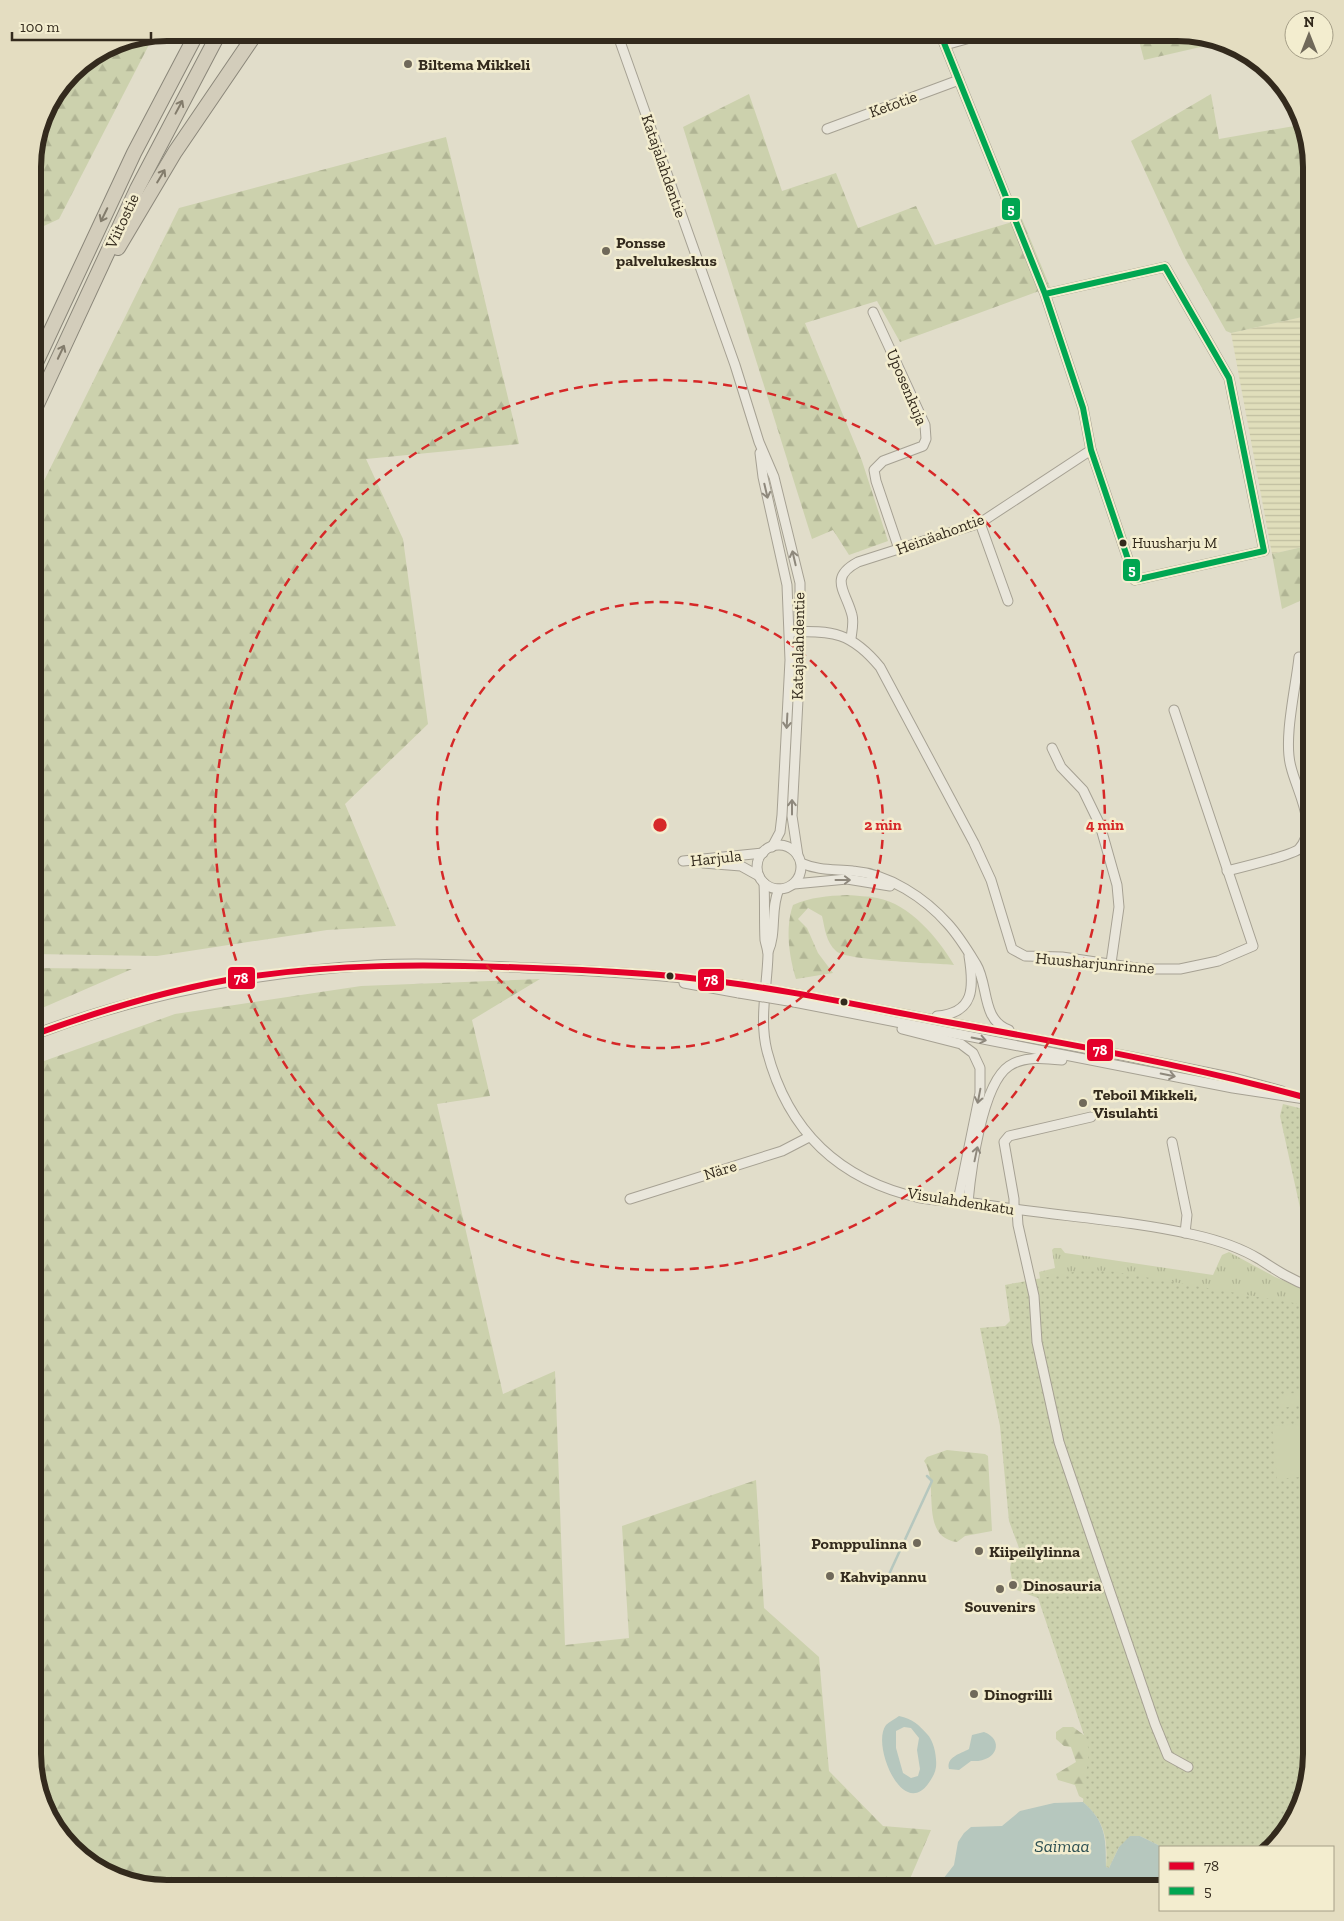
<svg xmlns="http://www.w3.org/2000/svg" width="1344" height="1921" font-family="'Zilla Slab',serif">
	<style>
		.farmland { fill: url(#farmland-rules) }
		.grass { fill: url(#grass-tufts) }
		.forest { fill: url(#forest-firs) }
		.park { fill: url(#park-dots) }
		.pitch { fill: #ccd1ad }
		.water { fill: #b6c7be; fill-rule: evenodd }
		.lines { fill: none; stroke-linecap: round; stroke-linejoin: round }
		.stream { stroke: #b6c7be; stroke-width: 2.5 }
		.minor-casing { stroke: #a6a193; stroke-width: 11 }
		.highway-casing { stroke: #8b877a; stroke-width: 16 }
		.minor { stroke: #e9e6db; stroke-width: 9 }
		.highway { stroke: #d3cdbb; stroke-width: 14 }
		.minor-bridge-casing { stroke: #a6a193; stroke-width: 11; stroke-linecap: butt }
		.minor-bridge { stroke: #e9e6db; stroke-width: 9 }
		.bus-1-casing { stroke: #f3edcf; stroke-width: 10 }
		.bus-2-casing { stroke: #f3edcf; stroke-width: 10 }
		.bus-1 { stroke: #e4002b; stroke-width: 6 }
		.bus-2 { stroke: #00a651; stroke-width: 6 }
		.oneway { stroke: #837c6c }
		.oneway2 { stroke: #8e887c }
		.ring { fill: none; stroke: #d62828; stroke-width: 2.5; stroke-dasharray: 9 6 }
		.poi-dot { fill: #70695a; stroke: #f3edcf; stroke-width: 2 }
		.bus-dot { fill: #332a1d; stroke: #f3edcf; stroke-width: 2 }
		.labels { text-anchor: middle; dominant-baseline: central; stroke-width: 5; stroke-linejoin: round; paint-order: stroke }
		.bus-label { font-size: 15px; fill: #332a1d; stroke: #f3edcf; text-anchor: start }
		.poi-label { font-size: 16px; font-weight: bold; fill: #332a1d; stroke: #f3edcf; text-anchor: start }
		.street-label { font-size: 16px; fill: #332a1d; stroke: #f3edcf }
		.water-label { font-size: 18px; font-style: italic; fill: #2d5052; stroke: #f3edcf }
		.rim { fill: none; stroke: #332a1d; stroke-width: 6 }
		.centre { fill: #d62828; stroke: #f3edcf; stroke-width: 2.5 }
		.ring-label { font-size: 15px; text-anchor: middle; font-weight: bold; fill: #d62828; stroke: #f3edcf; stroke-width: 5; stroke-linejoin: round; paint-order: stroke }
		.line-badge { stroke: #f3edcf; stroke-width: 2 }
		.badge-label { font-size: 14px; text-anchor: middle; font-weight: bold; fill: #fff }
	</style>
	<defs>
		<pattern id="farmland-rules" width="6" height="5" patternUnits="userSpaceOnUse" patternTransform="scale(1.25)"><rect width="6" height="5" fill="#e0debb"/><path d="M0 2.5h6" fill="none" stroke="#c1bfa0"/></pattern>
		<pattern id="grass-tufts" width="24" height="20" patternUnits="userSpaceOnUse" patternTransform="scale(1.25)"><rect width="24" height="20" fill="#ccd1ad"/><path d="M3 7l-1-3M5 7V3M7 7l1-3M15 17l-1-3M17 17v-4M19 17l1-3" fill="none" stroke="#b0b494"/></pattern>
		<pattern id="forest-firs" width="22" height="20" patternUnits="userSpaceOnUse" patternTransform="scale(1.25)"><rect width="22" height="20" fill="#ccd1ad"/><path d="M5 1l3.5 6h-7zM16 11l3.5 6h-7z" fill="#b0b494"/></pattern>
		<pattern id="park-dots" width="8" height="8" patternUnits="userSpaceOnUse" patternTransform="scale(1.25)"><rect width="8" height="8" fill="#ccd1ad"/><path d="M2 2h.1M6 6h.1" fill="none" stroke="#b0b494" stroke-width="1.8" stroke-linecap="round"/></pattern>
	</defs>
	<rect width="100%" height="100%" fill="#e1ddca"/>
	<path class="farmland" d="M1311,315V545L1272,554L1231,333Z"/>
	<path class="grass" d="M1054,1248H1061L1065,1253L1213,1275L1222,1255L1229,1252L1275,1277L1311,1292V1329L1042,1291L1039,1272L1055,1268L1052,1250Z"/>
	<g class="forest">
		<path d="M1137,33H1185L1218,43L1144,60Z"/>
		<path d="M154,35L59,219L33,231V159L43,116L72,72L116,43Z"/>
		<path d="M749,94L782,191L836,173L858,228L916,206L935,245L1022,219L1050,287L900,342L877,301L805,323L862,461L888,541L849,555L833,530L812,539L683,127Z"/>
		<path d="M1211,94L1219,139L1300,125L1311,167V315L1231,333L1226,331L1185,258L1131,141Z"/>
		<path d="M446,137L519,444L366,459L403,539L428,724L345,804L396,926L327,930L157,956L33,954V503L179,208Z"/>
		<path d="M1311,545V596L1282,609L1272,554Z"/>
		<path d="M847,895C857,896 868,896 877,898C910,904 938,938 954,965C935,963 846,961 836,951C826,942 825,929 822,916L808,908L798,919L807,928L818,953L833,973L796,979C789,956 785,928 793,905C811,897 827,896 847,895Z"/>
		<path d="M33,968L132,969L33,1012Z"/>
		<path d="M540,979L472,1020L490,1096L437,1104L503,1394L555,1371L565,1645L629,1638L622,1526L756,1480L764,1608L819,1657L829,1771L883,1826L931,1830L906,1888H159L100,1870L51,1821L33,1754V1065L175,1014L361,986Z"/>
		<path d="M947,1450L985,1454L988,1456L992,1531L965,1536L957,1542C918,1537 940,1483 924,1461L927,1457Z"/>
		<path d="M1063,1727H1073L1095,1743L1092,1804L1079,1796L1075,1785L1058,1780L1056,1774L1076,1762L1071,1747L1064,1746L1056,1739V1732Z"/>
	</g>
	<g class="park">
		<path d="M1283,1104L1311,1111V1258L1280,1116Z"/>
		<path d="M1084,1270L1110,1271L1311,1306V1754L1294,1821L1267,1847H1162L1140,1836L1119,1847L1109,1868L1106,1867C1108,1839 1105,1821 1083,1802L1089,1750L1038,1598L1014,1589L1010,1569L1012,1555L1022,1556L1009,1521L1000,1426L980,1328L1005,1326L1010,1321L1005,1285Z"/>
	</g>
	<g class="pitch">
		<path d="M1303,1392L1305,1405L1281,1408L1279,1395Z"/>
		<path d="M1311,1423V1476L1277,1479L1272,1426Z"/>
	</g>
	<g class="water">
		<path d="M899,1716C913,1719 918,1724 927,1734C934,1741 937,1757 936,1767C935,1774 932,1778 928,1784C902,1819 871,1744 886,1725C889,1722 895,1719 899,1716ZM904,1727L911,1728L919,1738L917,1750L920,1769L918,1776L911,1778L903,1773L896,1748V1731Z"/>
		<path d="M984,1732C1005,1740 997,1763 971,1761L959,1770L949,1769C946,1757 960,1754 969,1749L972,1735Z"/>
		<path d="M1083,1802C1106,1822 1106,1838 1106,1867L1109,1868L1119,1847L1130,1836H1140L1162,1847L1160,1888H936L954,1865L958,1842L964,1833L971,1827L1002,1826L1020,1811L1054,1803Z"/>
	</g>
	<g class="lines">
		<path class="stream" d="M885,1583L932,1481L927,1476"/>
		<g class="minor-casing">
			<g id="minor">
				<path d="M617,33L735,365L759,442L774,477L800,583V661L792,816L798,856"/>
				<path d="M940,33L1045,294L1083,408L1091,450L1135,580L1264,551L1229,378L1165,267L1045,294"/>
				<path d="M945,45L988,33"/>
				<path d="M827,129L959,80"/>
				<path d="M873,312L925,425L926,439L923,446L883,461L874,470L876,481L899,549"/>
				<path d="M760,453L763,477L787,585L790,660L782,815L780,832L772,847"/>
				<path d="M980,523L1008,601"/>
				<path d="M790,632C833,630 852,633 880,667L974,843L991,880L1012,949L1025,956L1062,957L1143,969H1180L1218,961L1253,946L1174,710"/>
				<path d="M851,638C852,631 854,622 852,615C846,591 828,578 858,562L980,523L1091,450"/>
				<path d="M1052,748L1061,767L1083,790L1100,825L1117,885L1119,907L1111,963"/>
				<circle cx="779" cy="867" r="22"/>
				<path d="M683,861L763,853"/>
				<path d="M703,863L741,866L759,876"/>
				<path d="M801,863C819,871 835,869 853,871C889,874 925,898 948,924C959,936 968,951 976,964C989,985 981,1020 1009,1030"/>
				<path d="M1227,871C1239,868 1293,855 1299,849C1319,827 1297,792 1291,767C1283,739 1296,687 1299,657"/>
				<path d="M764,883C765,902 764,921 765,940C766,945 768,950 768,955C767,988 759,1019 767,1051C788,1132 839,1180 920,1198C940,1202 960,1201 980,1204C1052,1216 1124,1219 1195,1235C1217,1240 1239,1247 1259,1259C1276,1270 1291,1280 1311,1287"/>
				<path d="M794,884L847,879L890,886"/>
				<path d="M768,952C777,932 770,909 779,889"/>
				<path d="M684,983L739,993"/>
				<path d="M796,994L1132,1057L1234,1078L1282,1091"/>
				<path d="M794,1002L1233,1088L1311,1100"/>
				<path d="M937,1016C975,1013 974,987 969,956"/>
				<path d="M902,1029L961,1044L973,1053L980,1068V1093L958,1201"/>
				<path d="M33,1035C143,993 258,972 375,965C428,962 481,966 534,968C603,971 672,975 741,985"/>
				<path d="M1172,1142L1187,1215L1185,1233"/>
				<path d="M630,1199L782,1151L809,1137"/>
				<path d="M968,1202C971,1170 982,1084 1009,1066C1024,1056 1044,1058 1062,1060"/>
				<path d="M1014,1210V1199L1004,1142L1009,1136L1091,1117"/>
				<path d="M1017,1210L1018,1225L1034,1296L1037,1342L1059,1442L1155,1724L1168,1756L1188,1767"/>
			</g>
		</g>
		<g class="highway-casing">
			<g id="highway">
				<path d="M118,248L175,152L256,33"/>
				<path d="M33,369L134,153L197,33"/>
				<path d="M33,413L137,189L219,33"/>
			</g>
		</g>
		<use href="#minor" class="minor"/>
		<use href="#highway" class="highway"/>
		<g class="minor-bridge-casing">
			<g id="minor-bridge">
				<path d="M741,985L796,994"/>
				<path d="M739,993L794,1002"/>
			</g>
		</g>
		<use href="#minor-bridge" class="minor-bridge"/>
		<g class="bus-1-casing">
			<path id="bus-1" d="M33,1035C96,1012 161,992 227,980C329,963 431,964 533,968C586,970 638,972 690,978C776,987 862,1006 947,1022C1070,1044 1192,1066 1311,1099"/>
		</g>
		<g class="bus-2-casing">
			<path id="bus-2" d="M940,33L1045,294L1083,408L1091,450L1135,580L1264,551L1229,378L1165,267L1045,294"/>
		</g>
		<use href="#bus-1" class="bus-1"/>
		<use href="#bus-2" class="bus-2"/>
	</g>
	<defs><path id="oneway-shaft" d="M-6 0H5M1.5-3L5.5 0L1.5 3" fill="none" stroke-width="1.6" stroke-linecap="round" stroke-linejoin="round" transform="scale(1.25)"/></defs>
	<g class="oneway">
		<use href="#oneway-shaft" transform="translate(179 107) rotate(-62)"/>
		<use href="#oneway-shaft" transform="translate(161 176) rotate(-59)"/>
		<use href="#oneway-shaft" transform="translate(104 215) rotate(116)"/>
		<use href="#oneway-shaft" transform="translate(61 352) rotate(-65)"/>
	</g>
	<g class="oneway2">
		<use href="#oneway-shaft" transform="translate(766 491) rotate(77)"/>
		<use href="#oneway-shaft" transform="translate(794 558) rotate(-103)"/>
		<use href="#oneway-shaft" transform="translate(787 721) rotate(93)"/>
		<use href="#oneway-shaft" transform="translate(792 807) rotate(-90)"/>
		<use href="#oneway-shaft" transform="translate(843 880)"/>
		<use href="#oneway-shaft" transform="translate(979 1039) rotate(11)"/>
		<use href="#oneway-shaft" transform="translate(1168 1075) rotate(11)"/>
		<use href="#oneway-shaft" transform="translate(979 1096) rotate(101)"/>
		<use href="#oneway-shaft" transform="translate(976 1154) rotate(-78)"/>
	</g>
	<g class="ring">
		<circle cx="660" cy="825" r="223"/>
		<circle cx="660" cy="825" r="445"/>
	</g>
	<g class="poi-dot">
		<circle cx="408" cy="64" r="5"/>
		<circle cx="606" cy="251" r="5"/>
		<circle cx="1083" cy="1103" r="5"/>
		<circle cx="917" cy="1543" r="5"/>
		<circle cx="979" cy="1551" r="5"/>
		<circle cx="830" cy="1576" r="5"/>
		<circle cx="1013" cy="1585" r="5"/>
		<circle cx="1000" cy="1589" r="5"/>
		<circle cx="974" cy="1694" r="5"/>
	</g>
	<g class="bus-dot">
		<circle cx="1123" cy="543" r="4.5"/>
		<circle cx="670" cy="976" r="4.5"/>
		<circle cx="844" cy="1002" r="4.5"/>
	</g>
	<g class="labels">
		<g class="bus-label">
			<text x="1132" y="543">Huusharju M</text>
		</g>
		<g class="poi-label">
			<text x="418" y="64">Biltema Mikkeli</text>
			<text x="616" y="242">Ponsse<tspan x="616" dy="18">palvelukeskus</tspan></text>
			<text x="1093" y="1094">Teboil Mikkeli,<tspan x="1093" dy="18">Visulahti</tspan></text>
			<text x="907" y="1543" text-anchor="end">Pomppulinna</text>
			<text x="989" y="1551">Kiipeilylinna</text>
			<text x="840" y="1576">Kahvipannu</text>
			<text x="1023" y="1585">Dinosauria</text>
			<text x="1000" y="1606" text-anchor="middle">Souvenirs</text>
			<text x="984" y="1694">Dinogrilli</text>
		</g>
		<g class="street-label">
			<text transform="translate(893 104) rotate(-20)">Ketotie</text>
			<text transform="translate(664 166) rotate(71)">Katajalahdentie</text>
			<text transform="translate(122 221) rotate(-65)">Viitostie</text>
			<text transform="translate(907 387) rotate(67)">Uposenkuja</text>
			<text transform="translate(940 534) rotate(-20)">Heinäahontie</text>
			<text transform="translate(798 646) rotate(-89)">Katajalahdentie</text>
			<text transform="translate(716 858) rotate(-6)">Harjula</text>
			<text transform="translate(1095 963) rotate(5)">Huusharjunrinne</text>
			<text transform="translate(720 1170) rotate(-17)">Näre</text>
			<text transform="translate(961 1201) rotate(9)">Visulahdenkatu</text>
		</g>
		<g class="water-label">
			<text x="1062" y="1846">Saimaa</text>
		</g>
	</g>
	<path d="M0 0H1344V1921H0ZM167 41H1177A126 126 0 0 1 1303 167V1754A126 126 0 0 1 1177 1880H167A126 126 0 0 1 41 1754V167A126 126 0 0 1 167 41Z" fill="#e4ddc1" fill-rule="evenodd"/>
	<path class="rim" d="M167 41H1177A126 126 0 0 1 1303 167V1754A126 126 0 0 1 1177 1880H167A126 126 0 0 1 41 1754V167A126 126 0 0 1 167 41Z"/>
	<circle cx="660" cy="825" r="8" class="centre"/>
	<g class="ring-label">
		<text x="883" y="830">2 min</text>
		<text x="1105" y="830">4 min</text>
	</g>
	<g class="line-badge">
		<rect x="1001" y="197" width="20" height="24" rx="5" fill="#00a651"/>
		<rect x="1122" y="558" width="19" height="24" rx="5" fill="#00a651"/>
		<rect x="227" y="966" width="29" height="24" rx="5" fill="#e4002b"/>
		<rect x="697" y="968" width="28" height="24" rx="5" fill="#e4002b"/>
		<rect x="1086" y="1038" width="28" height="24" rx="5" fill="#e4002b"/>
	</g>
	<g class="badge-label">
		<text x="1011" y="214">5</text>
		<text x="1132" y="575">5</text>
		<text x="241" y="983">78</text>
		<text x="711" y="985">78</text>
		<text x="1100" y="1055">78</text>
	</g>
	<rect x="1159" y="1846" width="175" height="65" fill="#f3edcf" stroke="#a69f88"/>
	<rect x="1169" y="1862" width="25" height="8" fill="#e4002b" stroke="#a69f88"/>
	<text x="1204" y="1871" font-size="15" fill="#332a1d">78</text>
	<rect x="1169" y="1887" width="25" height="8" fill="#00a651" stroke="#a69f88"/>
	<text x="1204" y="1896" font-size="15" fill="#332a1d">5</text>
	<g transform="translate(1309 35)"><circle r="24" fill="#f3edcf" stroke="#a69f88"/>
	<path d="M0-4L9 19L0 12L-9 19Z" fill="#70695a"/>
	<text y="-8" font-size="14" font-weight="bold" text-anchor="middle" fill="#332a1d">N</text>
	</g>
	<path d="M12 32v8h139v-8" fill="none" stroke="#332a1d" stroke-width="2.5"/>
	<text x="20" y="32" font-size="15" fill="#332a1d" stroke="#f3edcf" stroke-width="4" paint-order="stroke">100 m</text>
</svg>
